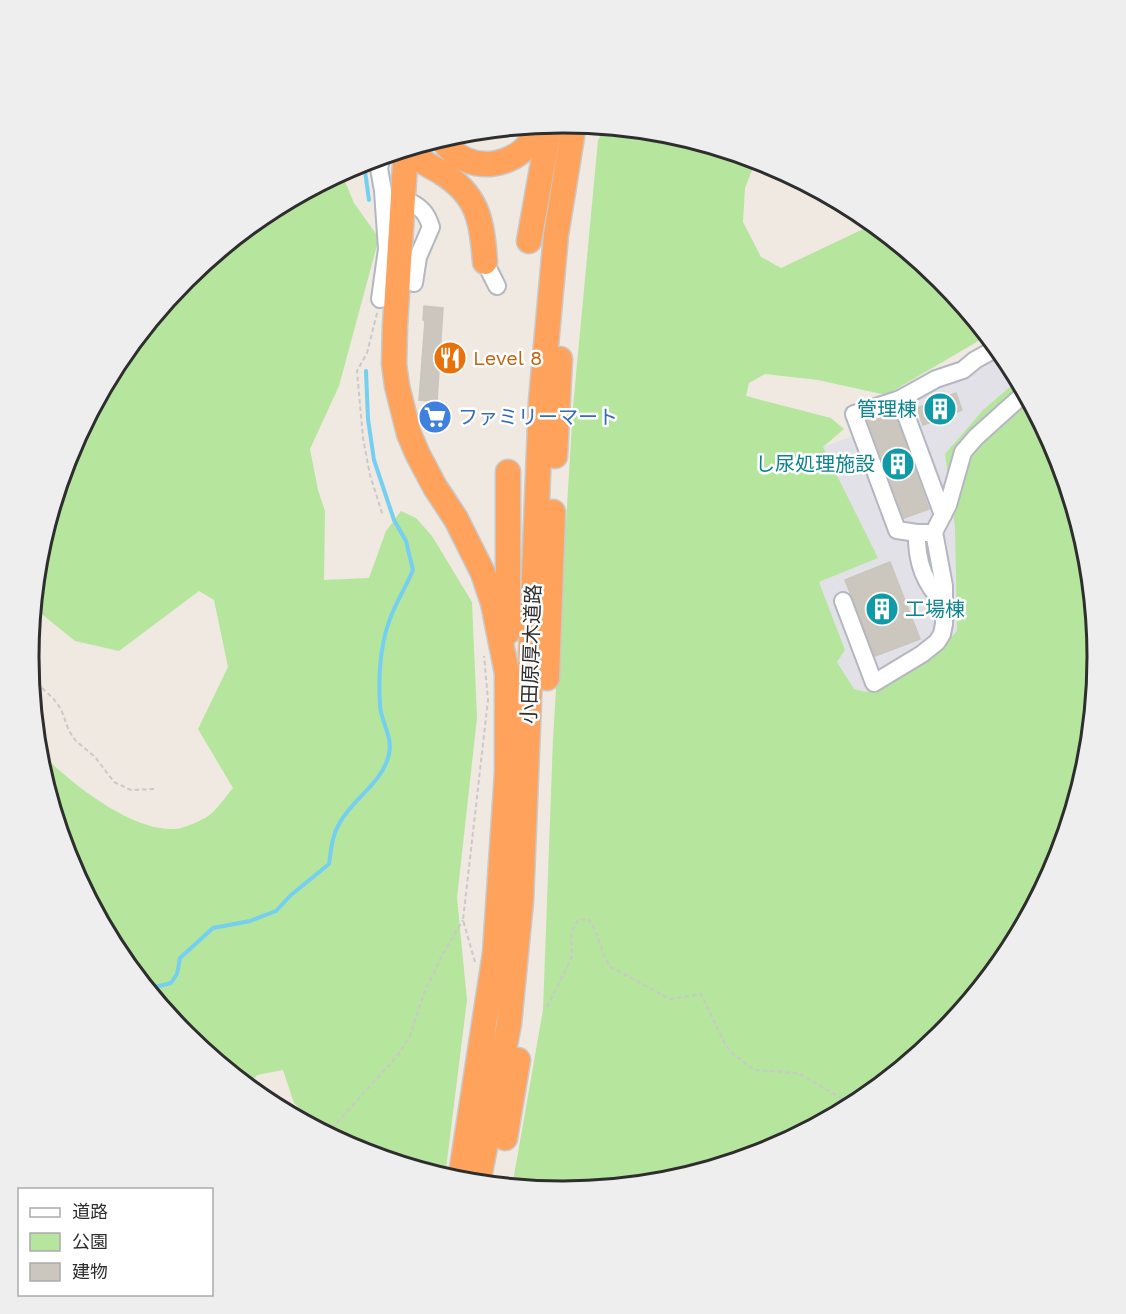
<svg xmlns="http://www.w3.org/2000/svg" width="1126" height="1314" font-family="'Work Sans','Noto Sans JP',sans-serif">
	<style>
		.industrial { fill: #e3e1e8 }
		.green { fill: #b6e59e }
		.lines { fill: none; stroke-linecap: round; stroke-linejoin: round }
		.stream { stroke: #75cff0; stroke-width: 4 }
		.building { fill: #cbc7bf; stroke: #cbc5ba; stroke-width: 1.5 }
		.minor-casing { stroke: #b4b7c1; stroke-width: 20 }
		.highway-casing { stroke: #c9c9c9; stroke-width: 27 }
		.path { stroke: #c9c9c9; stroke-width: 2; stroke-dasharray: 4.5 3; stroke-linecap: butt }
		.minor { stroke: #fff; stroke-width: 16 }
		.highway { stroke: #ffa35c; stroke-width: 24 }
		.labels { text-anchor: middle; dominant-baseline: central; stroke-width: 5; stroke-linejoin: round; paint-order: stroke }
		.food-label { font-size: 20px; fill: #c56008; stroke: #fff; text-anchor: start }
		.culture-label { font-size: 20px; fill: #0d838f; stroke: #fff; text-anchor: end }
		.shop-label { font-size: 20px; fill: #366cbe; stroke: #fff; text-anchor: start }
		.street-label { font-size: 20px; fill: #2e2e2e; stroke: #fff }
		.rim { fill: none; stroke: #2e2e2e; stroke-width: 3 }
	</style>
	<rect width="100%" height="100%" fill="#efe9e1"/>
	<path class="industrial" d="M994,344L1008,360L1034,410L957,631L932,657L866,692L854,689L837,662L819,582L877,558L823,447L856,435L853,410Z"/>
	<g class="green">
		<path d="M605,127L668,133L756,160L745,188L743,222L761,257L781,268L874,224L941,279L987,336L886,395L818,380L765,374L749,383L746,396L831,418L844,429L823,447L878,558L819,582L845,650L837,662L854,689L866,692L932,657L957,631L955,527L945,454L983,410L1018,380L1057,453L1087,553L1097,657L1087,762L1057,862L1007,954L941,1035L860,1102L767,1151L667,1181L563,1191L512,1187L543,1010L553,739L573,407L598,140Z"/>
		<path d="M341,172L354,203L379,238L339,386L310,449L318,490L325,511L324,580L369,578L386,531L401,511L416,518L432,536L472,602L477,718L457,898L467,1000L445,1177L358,1151L310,1125L311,1119L294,1103L283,1070L257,1075L248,1087L185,1035L118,954L69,861L39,761L38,750C68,781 129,831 175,829C183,829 197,822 205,818C215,813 225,797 233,788L198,729L228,667L214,600L199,591L119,651L75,641L33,607L39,552L69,452L119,360L185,279L266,212Z"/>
	</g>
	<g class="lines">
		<g class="stream">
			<path d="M366,161L365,171L369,200"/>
			<path d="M147,989L171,983L177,974L180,958L213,928L250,921L276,911L291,895L329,864C331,850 332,836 339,824C352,799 383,783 389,754C393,736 381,723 380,705C378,673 381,636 395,607C401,594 408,582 413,570L406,541L394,520L374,460L368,419L366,371"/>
		</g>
	</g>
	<g class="building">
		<path d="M424,306L443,308L437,402L419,400L425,321L423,320Z"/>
		<path d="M956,393L962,410L950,415L951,418L941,422L940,419L923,425L917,408Z"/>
		<path d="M894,412L929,509L904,518L868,421Z"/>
		<path d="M890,562L920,639L875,656L845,580Z"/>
	</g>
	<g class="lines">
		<g class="minor-casing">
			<g id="minor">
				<path d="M410,202C422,208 427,214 431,227L418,257L414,283"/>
				<path d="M485,262L497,286"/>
				<path d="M380,299L387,249L383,191L379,168L382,156"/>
				<path d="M900,399L943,515"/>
				<path d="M917,533L897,530L854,414L900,399L936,379L963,370L975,360L997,348"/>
				<path d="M927,533H917C916,561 924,584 944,603"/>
				<path d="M843,601L874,683L922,654L937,642L942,634L944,624V586L934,532L948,505L963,452L976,437L1025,393"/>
			</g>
		</g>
		<g class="highway-casing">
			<g id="highway">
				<path d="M442,138C466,180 526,168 540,125"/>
				<path d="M411,147C416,160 427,164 439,171C478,194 482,220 485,262"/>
				<path d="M408,148L405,164L395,326L394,364L397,386L409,434L418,455L435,487L456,519L483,573L493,603L507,673V773L495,953L460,1181"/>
				<path d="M529,241L550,124"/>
				<path d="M555,456L560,359"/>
				<path d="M508,632V472"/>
				<path d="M547,678L553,512"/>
				<path d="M505,1138L518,1060"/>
				<path d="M478,1183L509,1024L521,901L541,401L556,235L574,124"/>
			</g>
		</g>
		<g class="path">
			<path d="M377,313L367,353L357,371L363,438L370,475L383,516"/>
			<path d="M31,678L53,698L61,709L69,731L76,741L95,757L114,782L131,790L157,789"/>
			<path d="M475,962L463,920L488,700L484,656"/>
			<path d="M547,1007L572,957L571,933L578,920L588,919C600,933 600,953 611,967L670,999L701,994L725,1044L732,1053L754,1070L798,1073L853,1105"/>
			<path d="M327,1134L398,1055L410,1036L424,993L443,954L463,920"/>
		</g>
		<use href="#minor" class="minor"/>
		<use href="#highway" class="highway"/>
	</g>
	<defs>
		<g id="restaurant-disc" transform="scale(1.725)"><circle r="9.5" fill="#e8710a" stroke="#fff"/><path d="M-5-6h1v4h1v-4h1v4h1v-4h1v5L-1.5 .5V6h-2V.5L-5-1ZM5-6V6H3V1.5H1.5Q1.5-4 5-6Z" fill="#fff"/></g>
		<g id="building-disc" transform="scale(1.725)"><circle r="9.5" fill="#0f9aa8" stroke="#fff"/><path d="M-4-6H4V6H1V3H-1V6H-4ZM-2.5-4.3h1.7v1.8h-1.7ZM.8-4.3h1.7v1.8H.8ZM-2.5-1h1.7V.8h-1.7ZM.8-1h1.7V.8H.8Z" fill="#fff"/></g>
		<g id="supermarket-disc" transform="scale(1.725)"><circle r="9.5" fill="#3f7fe0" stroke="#fff"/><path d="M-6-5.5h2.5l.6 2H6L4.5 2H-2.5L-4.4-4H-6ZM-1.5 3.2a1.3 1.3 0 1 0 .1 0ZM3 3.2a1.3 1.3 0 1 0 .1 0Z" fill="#fff"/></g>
	</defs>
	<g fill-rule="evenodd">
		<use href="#restaurant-disc" x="450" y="358"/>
		<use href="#building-disc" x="940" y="409"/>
		<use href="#supermarket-disc" x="435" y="417"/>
		<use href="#building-disc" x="898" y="464"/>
		<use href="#building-disc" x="882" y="609"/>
	</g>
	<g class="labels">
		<g class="food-label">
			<text x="473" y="358">Level 8</text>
		</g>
		<g class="culture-label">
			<text x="917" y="409">管理棟</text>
			<text x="875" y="464">し尿処理施設</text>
			<text x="905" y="609" text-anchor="start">工場棟</text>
		</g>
		<g class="shop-label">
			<text x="458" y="417">ファミリーマート</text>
		</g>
		<g class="street-label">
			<text transform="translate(531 654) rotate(-88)">小田原厚木道路</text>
		</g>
	</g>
	<path d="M0 0H1126V1314H0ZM39 657a524 524 0 1 1 1048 0a524 524 0 1 1-1048 0Z" fill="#eee" fill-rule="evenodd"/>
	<path class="rim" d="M39 657a524 524 0 1 1 1048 0a524 524 0 1 1-1048 0Z"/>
	<rect x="18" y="1188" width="195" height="108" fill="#ffffff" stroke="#ababab" stroke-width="1.5"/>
	<rect x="30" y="1208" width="30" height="9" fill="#ffffff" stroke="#ababab" stroke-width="1.5"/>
	<text x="72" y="1218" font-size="18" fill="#2e2e2e">道路</text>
	<rect x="30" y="1233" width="30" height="18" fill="#b6e59e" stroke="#ababab" stroke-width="1.5"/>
	<text x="72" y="1248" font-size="18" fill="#2e2e2e">公園</text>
	<rect x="30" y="1263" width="30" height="18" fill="#cbc7bf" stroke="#ababab" stroke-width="1.5"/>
	<text x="72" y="1278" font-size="18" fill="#2e2e2e">建物</text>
</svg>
